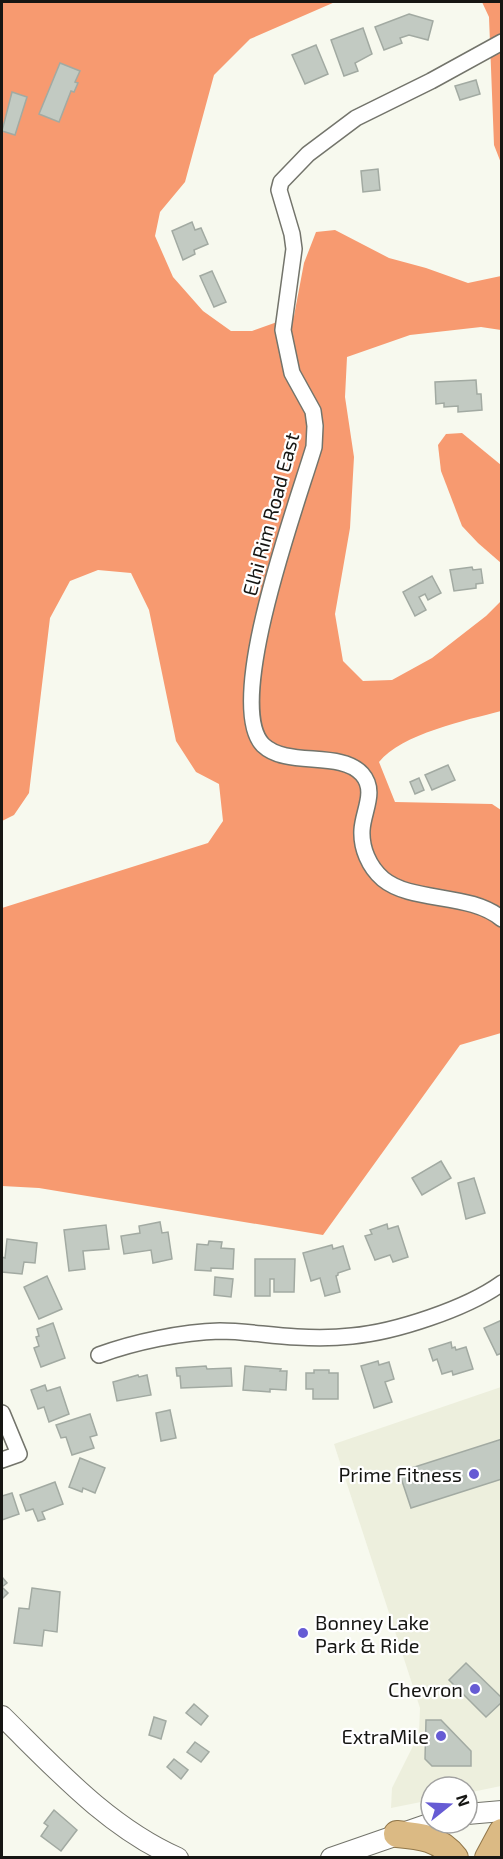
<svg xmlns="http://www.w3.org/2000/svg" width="503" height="1859" font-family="'Exo 2',sans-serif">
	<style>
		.built { fill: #edefdd }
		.forest { fill: #f79a70 }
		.building { fill: #c2cac2; stroke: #a2aaa2; stroke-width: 1.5 }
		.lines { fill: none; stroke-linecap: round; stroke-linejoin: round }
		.minor-casing { stroke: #73746b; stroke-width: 18 }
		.tertiary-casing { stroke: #73746b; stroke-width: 22 }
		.trunk-casing { stroke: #907649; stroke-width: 28 }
		.minor { stroke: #fff; stroke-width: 15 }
		.tertiary { stroke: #fff; stroke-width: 20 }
		.trunk { stroke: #dbba84; stroke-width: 26 }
		.poi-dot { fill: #665bd4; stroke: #fff; stroke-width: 2 }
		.labels { text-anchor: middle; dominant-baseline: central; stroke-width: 4.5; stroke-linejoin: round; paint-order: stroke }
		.street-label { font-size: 20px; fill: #161613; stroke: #fff }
		.poi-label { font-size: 20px; fill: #161613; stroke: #fff; text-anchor: end }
	</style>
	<rect width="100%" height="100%" fill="#f7f9ee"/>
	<path class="built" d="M501,1387V1786L467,1793V1787H431V1800L391,1808L392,1788L419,1734L420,1708L334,1444Z"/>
	<g class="forest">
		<path d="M2,2H335L250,39L214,75L185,182L160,212L155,236L173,277L203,311L231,331H252L294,316L304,263L316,232L335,230L389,258L426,268L468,283L501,276V330L481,327L410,335L347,357L345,397L354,457L350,528L335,614L343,661L363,681L392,680L432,658L486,616L501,601V711C467,720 401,734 379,762L395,802L492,804L501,810V1033L460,1045L323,1235L39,1188L2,1186V908L208,843L223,821L219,784L196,772L176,741L149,610L131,573L98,570L70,581L50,618L29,793L14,815L2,821Z"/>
		<path d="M482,2H501V163L494,145L489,17Z"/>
		<path d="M462,433L501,465V563L478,543L462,526L441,471L438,445L446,434Z"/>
	</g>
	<g class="building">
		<path d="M409,14L433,21L428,40L409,35L400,38L402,43L384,50L375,27Z"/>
		<path d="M363,28L372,54L355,63L358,71L344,76L331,40Z"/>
		<path d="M316,45L328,74L305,84L292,55Z"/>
		<path d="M60,63L80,71L75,82L78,83L74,92L71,91L59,122L39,114Z"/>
		<path d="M476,80L480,94L460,100L455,86Z"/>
		<path d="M12,92L27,97L15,135L2,131Z"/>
		<path d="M378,169L380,190L363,192L361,171Z"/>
		<path d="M192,222L195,230L201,228L208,244L194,250L195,254L183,260L172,231Z"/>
		<path d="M212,271L226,302L214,307L200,276Z"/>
		<path d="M476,380L477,394H481L482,410L458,412V406L444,407V403L436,404L435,382Z"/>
		<path d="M472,567L473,570L481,569L483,583L476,584V588L454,591L450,570Z"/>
		<path d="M432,576L441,593L428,600L425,594L419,597L426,610L415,616L403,592Z"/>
		<path d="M448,765L455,780L432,790L425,775Z"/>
		<path d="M419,778L424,790L415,794L410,782Z"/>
		<path d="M441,1161L451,1178L422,1195L412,1178Z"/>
		<path d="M474,1178L485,1213L466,1219L458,1183Z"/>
		<path d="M160,1222L162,1233L168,1232L172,1259L153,1263L151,1250L124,1254L121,1236L140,1233L139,1226Z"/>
		<path d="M387,1224L388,1229L398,1226L408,1257L393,1262L390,1255L375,1260L365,1236L372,1234L370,1230Z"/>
		<path d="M106,1225L109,1249L83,1251L85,1269L69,1271L64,1230Z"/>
		<path d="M7,1239L37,1243L35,1263L24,1262L22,1274L2,1272V1257L5,1258Z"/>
		<path d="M209,1241L222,1242L221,1248L234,1249L233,1269L211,1268V1271L195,1270L197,1244L208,1245Z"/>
		<path d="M332,1245L333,1249L343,1246L350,1269L338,1273V1275L336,1276L340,1292L325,1296L320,1278L311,1281L303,1253Z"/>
		<path d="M255,1259H295L294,1292H274V1279H270V1296H255Z"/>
		<path d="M47,1276L62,1309L39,1319L24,1287Z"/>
		<path d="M215,1277L233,1279L231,1297L214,1295Z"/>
		<path d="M502,1320V1353L497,1355L484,1328Z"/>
		<path d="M53,1323L65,1358L41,1367L34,1348L39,1346L36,1337L39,1336L37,1329Z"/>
		<path d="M451,1342L452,1348L455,1347L456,1350L466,1347L473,1369L453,1375L452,1371L442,1374L437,1359L433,1361L429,1349Z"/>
		<path d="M378,1361L379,1365L389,1362L394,1379L385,1382L392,1402L374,1408L361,1366Z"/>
		<path d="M206,1366L207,1369L231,1368L232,1386L181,1388L180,1376H177L176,1368Z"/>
		<path d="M245,1366L281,1369L280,1371H287L286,1390L270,1389V1392L243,1390Z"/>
		<path d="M314,1370H329V1373H338V1399H313V1389H306V1373H314Z"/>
		<path d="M138,1375L139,1377L147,1375L151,1395L117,1401L113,1382Z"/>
		<path d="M45,1385L47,1391L60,1387L69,1414L49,1422L44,1407L38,1409L31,1390Z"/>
		<path d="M170,1410L176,1438L161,1441L156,1413Z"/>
		<path d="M90,1414L97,1435L90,1437L94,1448L72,1455L66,1437L61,1438L56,1425Z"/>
		<path d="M502,1439V1479L411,1508L399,1472Z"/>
		<path d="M80,1458L105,1468L95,1493L83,1488L82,1492L69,1487Z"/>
		<path d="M55,1482L63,1504L42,1512L45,1519L38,1521L33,1509L26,1511L20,1495Z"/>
		<path d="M12,1493L19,1514L2,1520V1496Z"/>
		<path d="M2,1577L7,1583L2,1587L8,1593L2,1599Z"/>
		<path d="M32,1588L60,1592L57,1632L44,1630L42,1646L14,1643L19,1608L29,1609Z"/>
		<path d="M466,1663L502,1698V1702L486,1717L449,1680Z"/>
		<path d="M194,1704L208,1716L201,1725L186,1713Z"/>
		<path d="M154,1717L166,1721L161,1739L149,1735Z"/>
		<path d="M426,1720H441L471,1751V1766H432L425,1759Z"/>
		<path d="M195,1742L209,1752L201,1762L187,1752Z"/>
		<path d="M174,1759L188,1770L181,1779L167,1767Z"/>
		<path d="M54,1810L77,1830L61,1851L41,1836L48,1826L44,1823Z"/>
	</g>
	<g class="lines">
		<g class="minor-casing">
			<g id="minor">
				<path d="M502,42L431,81L356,118L308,154L281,182L279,190L292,234L294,249L283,330L292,373L313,411L315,426L314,447C298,501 223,704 263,745C287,768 340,750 362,774C377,791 363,811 362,830C361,848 369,867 383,879C412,903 470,892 502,919"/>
				<path d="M99,1355C134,1342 182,1332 220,1331C245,1331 271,1336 297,1337C315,1338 334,1338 352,1336C395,1332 466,1309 502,1283"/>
				<path d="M2,1413L19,1454L2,1460"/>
			</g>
		</g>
		<g class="tertiary-casing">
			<g id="tertiary">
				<path d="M2,1716C56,1769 108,1827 178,1858"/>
				<path d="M467,1814L502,1811"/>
				<path d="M331,1858L432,1823"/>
			</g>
		</g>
		<g class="trunk-casing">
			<g id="trunk">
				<path d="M397,1834C420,1836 440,1838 455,1858"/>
				<path d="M488,1858L502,1832"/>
			</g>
		</g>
		<use href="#minor" class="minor"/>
		<use href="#tertiary" class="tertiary"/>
		<use href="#trunk" class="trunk"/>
	</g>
	<g class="poi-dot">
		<circle cx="474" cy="1474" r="6"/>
		<circle cx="303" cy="1633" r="6"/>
		<circle cx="475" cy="1689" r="6"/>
		<circle cx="441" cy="1736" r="6"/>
	</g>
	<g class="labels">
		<g class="street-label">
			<text transform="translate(270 514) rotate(-75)">Elhi Rim Road East</text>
		</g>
		<g class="poi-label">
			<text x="462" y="1474">Prime Fitness</text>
			<text x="315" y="1622" text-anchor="start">Bonney Lake<tspan x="315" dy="23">Park &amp; Ride</tspan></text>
			<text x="463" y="1689">Chevron</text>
			<text x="429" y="1736">ExtraMile</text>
		</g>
	</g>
	<rect width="503" height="1859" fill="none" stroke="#161613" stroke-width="6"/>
	<g transform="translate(449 1805) rotate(72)"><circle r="28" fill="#ffffff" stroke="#a2a2a1" stroke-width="1.5"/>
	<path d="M0-4.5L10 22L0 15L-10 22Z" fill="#665bd4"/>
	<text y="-9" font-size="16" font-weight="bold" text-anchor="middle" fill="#161613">N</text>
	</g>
</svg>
